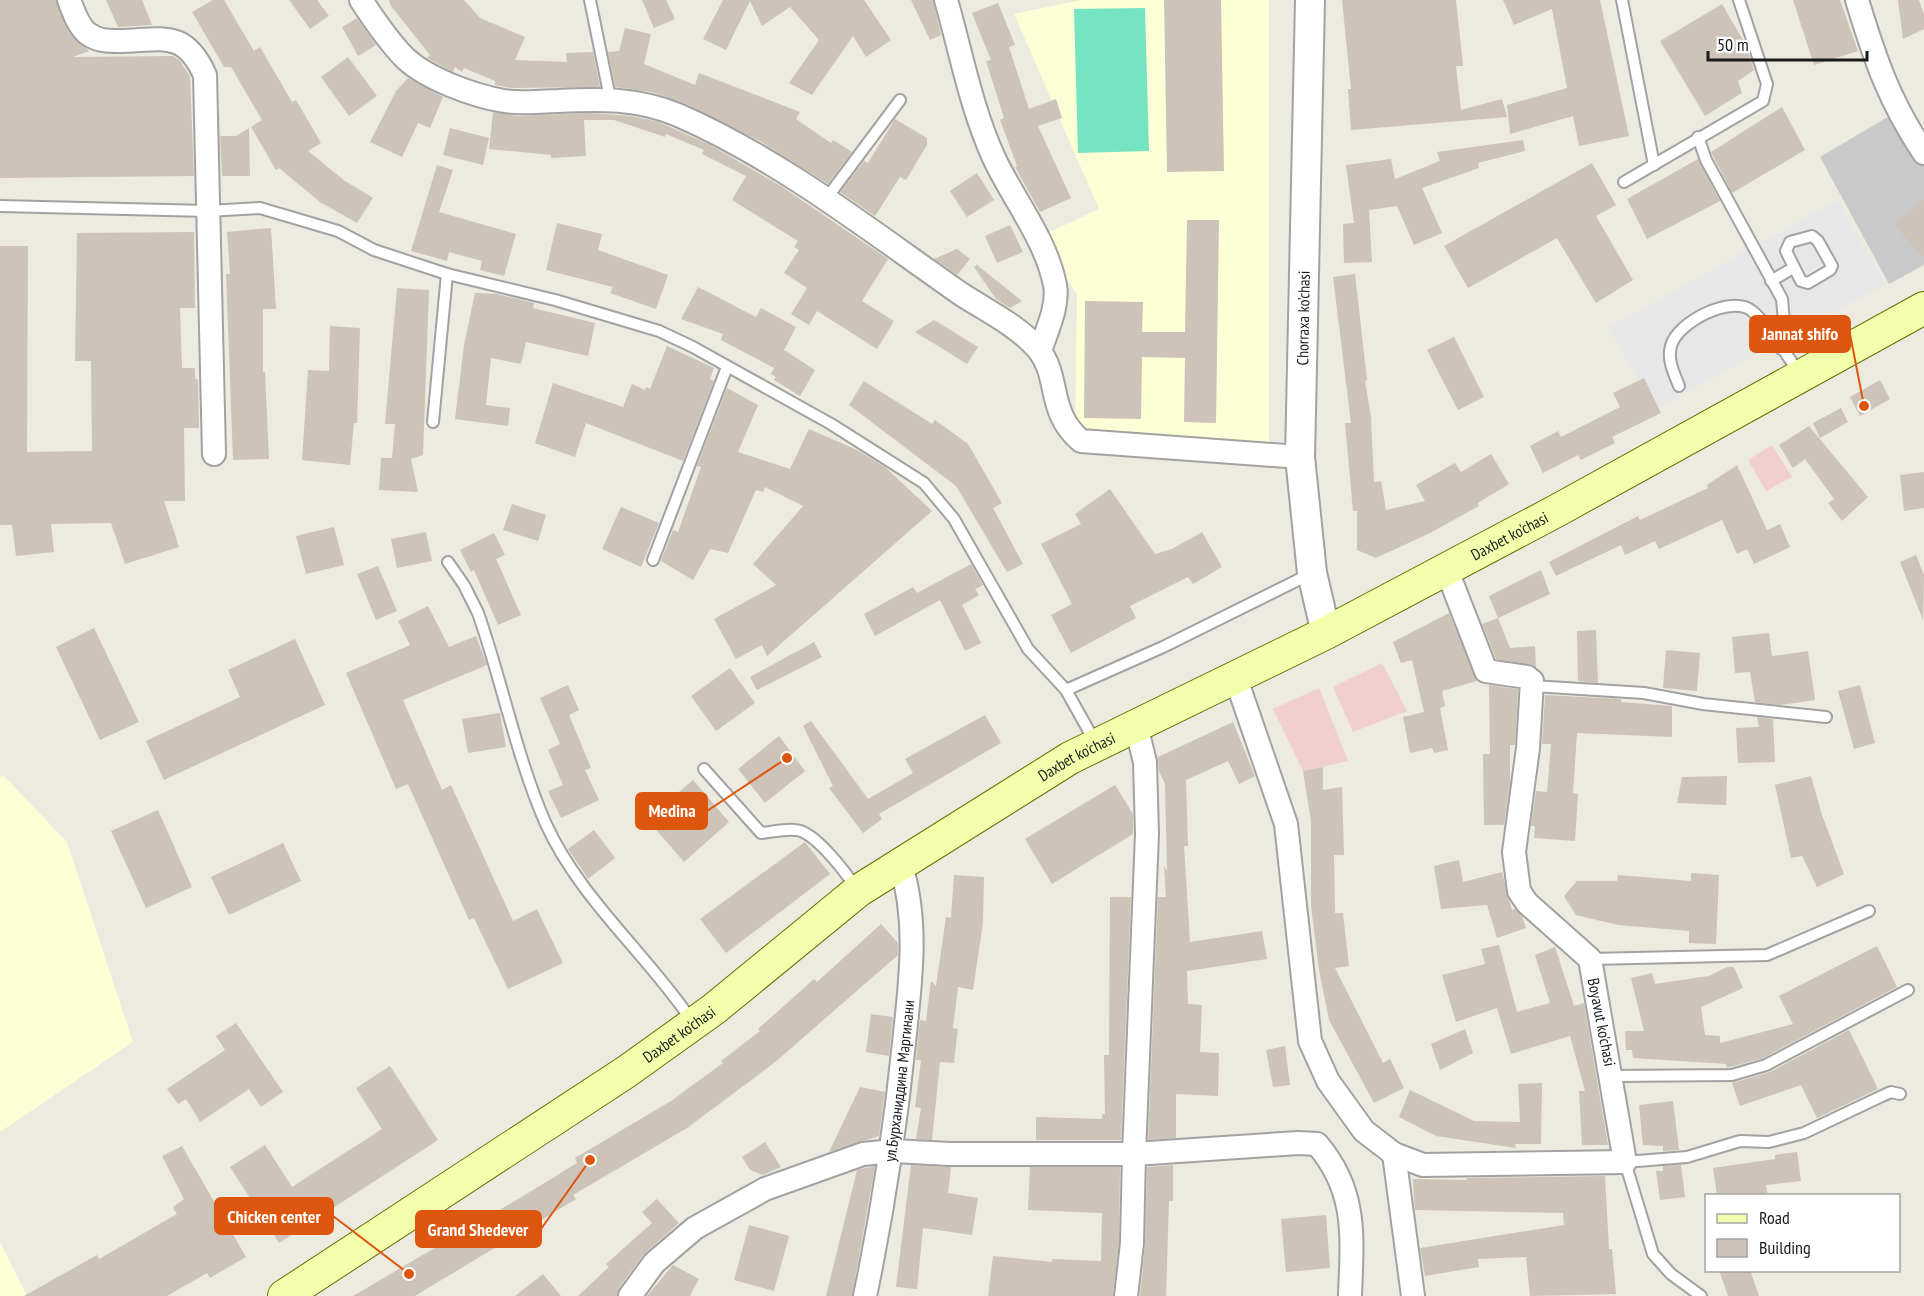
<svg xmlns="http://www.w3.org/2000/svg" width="1924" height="1296" font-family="'PT Sans Narrow',sans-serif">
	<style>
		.commercial { fill: #f1d0cc }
		.education { fill: #fcffd6 }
		.religious { fill: #c9c9c9 }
		.pitch { fill: #75e4c2 }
		.parking { fill: #e7e7e7 }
		.building { fill: #cdc3b8 }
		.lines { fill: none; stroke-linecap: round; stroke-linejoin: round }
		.service-casing { stroke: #a2a2a2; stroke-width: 14 }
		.minor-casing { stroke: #a2a2a2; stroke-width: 26 }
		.tertiary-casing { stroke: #a2a2a2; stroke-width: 32 }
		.secondary-casing { stroke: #5d7300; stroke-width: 34 }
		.service { stroke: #fff; stroke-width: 10 }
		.minor { stroke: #fff; stroke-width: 22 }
		.tertiary { stroke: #fff; stroke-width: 28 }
		.secondary { stroke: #f3feac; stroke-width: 32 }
		.labels { text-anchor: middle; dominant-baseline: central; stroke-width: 5; stroke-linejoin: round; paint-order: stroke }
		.street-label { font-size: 16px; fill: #1b1b1b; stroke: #fff }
		.leader { fill: none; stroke: #de560d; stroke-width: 2 }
		.callout-dot { fill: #de560d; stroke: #fff; stroke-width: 2 }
		.callout { fill: #de560d; stroke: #de560d; stroke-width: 2 }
		.callout-label { font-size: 18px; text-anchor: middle; font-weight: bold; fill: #fff }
	</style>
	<rect width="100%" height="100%" fill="#edeadf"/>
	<g class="commercial">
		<path d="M1772,445L1792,477L1766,491L1748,460Z"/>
		<path d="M1382,663L1407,711L1353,732L1333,687Z"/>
		<path d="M1319,688L1348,761L1303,771L1273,709Z"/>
	</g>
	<g class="education">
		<path d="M1081,0H1269V447L1075,434L1077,294L1039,237L1099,209L1014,14Z"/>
		<path d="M4,776L67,842L133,1042L0,1132V777Z"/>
		<path d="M0,1242L27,1296H0Z"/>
	</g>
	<path class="religious" d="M1898,111L1924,146V265L1889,284L1820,157Z"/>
	<path class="pitch" d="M1145,8L1149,151L1078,153L1074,9Z"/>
	<path class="parking" d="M1837,200L1886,284L1656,409L1608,328Z"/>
	<g class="building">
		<path d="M0,0H56L69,33L89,51L73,57L173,56L179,60L190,76L194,176L0,178Z"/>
		<path d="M106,0H142L152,25L118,27Z"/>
		<path d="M213,0H224L254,51L260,47L292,102L296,100L321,143L308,151L345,181L373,198L357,223L320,202L279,168L276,170L251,127L262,120L231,67H224L192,12Z"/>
		<path d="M289,0H317L329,16L310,29Z"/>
		<path d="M389,0H464L480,18L525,37L515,60L567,62L566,53L593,52L600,87L512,88L495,85V81L464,68L462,72L455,67L453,72L427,58L430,55L391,6Z"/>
		<path d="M642,0H666L675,19L654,28Z"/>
		<path d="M723,0H864L891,40L866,57L853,36L812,95L789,83L819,40L790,7L762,26L750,1L726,50L703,39Z"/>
		<path d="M911,0H933L941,35L930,40Z"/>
		<path d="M1164,0H1221L1224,171L1167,172Z"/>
		<path d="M1342,0H1456L1463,66H1456L1461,110L1502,99L1507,117L1351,130L1348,89H1351Z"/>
		<path d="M1503,0H1600L1629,136L1579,146L1573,116L1510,134L1507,105L1567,88L1552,9L1514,25Z"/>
		<path d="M1793,0H1840L1858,51L1814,65Z"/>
		<path d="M1898,0H1919L1924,15V29L1903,39Z"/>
		<path d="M998,3L1015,45L1009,47L1029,109L1056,99L1062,118L1038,126L1071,198L1040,212L1015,167L1017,166L1000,120L1004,118L986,61L991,60L972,13Z"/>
		<path d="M1722,4L1746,45L1754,70L1738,81L1742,93L1705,116L1660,41Z"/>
		<path d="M357,18L376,45L358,56L342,27Z"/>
		<path d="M625,28L651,34L644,64L695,85L699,73L800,112L796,119L831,143L833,140L852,152L828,184L760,141L684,103L652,92L615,87L608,52L619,51Z"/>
		<path d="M348,57L377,96L349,116L321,77Z"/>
		<path d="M408,78L443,97L430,128L418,123L402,157L370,142L396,91Z"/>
		<path d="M1782,107L1805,150L1732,193L1711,152Z"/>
		<path d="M493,112L517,116L589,113L632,116L659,122L710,145L781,186L888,259L862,301L894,321L877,349L817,311L809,325L791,314L807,288L784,273L799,250L794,247L798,241L732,200L746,176L702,154L704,150L666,134L665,137L614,120H584L586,156L551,158V155L489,149Z"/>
		<path d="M895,119L927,138V145L906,180L900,177L875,216L840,192L864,161L868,163Z"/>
		<path d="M249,128L250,176H222L220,136H236Z"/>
		<path d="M450,128L489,138L483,165L443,155Z"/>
		<path d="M1523,140L1525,151L1478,163L1479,168L1422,188L1442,233L1414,245L1397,206L1369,210L1372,262L1344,263L1343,224L1354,223L1346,165L1391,159L1395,179L1440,161L1437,152Z"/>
		<path d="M1698,159L1720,201L1647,239L1627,199Z"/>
		<path d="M1592,163L1616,205L1596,216L1633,280L1596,303L1557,238L1468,288L1444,246Z"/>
		<path d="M437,165L453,170L439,212L516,234L504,276L480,270L482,261L449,252L447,261L411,251Z"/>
		<path d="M977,173L994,200L967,217L950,191Z"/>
		<path d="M1924,199V257L1894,225Z"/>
		<path d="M1187,220H1219L1216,423L1184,422L1185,358L1142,357L1141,419L1084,418L1085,301L1143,302L1142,332H1185Z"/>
		<path d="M557,223L602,234L598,250L668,275L656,309L610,293L613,287L546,270Z"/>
		<path d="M1010,225L1023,252L997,263L985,236Z"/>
		<path d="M271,228L276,309H263V372H265L269,459L233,460L226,274H230L227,232Z"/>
		<path d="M194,232L195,308H180L182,368H195V379H198L199,428H184L185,501H164L179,547L125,564L111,523L51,524L54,552L16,556L12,525H0V246H28L27,452L92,451L91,361H75L77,233Z"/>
		<path d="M957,249L970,259L957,275L934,259Z"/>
		<path d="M977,265L1022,301L1010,308L996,299L974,267Z"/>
		<path d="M1355,274L1367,380L1365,381L1371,417L1374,482L1381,481L1386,510L1425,501L1416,485L1455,463L1461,472L1491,454L1509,484L1478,503L1479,506L1430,533L1376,558L1357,550V511H1353L1345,423H1351L1333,277Z"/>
		<path d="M698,287L756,317L761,308L796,327L784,350L815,370L800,396L774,380L776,377L771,374L774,368L721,340L723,334L681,319Z"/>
		<path d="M397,288L429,290L423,455L411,459L418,492L379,490L381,458H392L395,424H385Z"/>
		<path d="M475,293L497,294L534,303L533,308L595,323L588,356L526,342L521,364L491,358L486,405L510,408L508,426L455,419L464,345Z"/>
		<path d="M934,320L978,347L967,364L915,332Z"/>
		<path d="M330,326L360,328L357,423H354L350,465L302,460L308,370L329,371Z"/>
		<path d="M1454,337L1484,397L1458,410L1427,350Z"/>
		<path d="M667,346L714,368L710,379L714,381L683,461L586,423L575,457L535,443L553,383L623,407L632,384L645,390L646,387L650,389Z"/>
		<path d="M1644,378L1661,413L1612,437L1615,443L1581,460L1578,455L1543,473L1530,446L1558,431L1561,437L1620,407L1613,393Z"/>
		<path d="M1880,380L1890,399L1860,416L1850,397Z"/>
		<path d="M864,381L932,424L935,420L968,444L1002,503L993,508L1023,564L1007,572L956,486L849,405Z"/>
		<path d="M727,388L758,405L738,452L790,469L809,429L857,450L885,467L932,511L767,656L762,645L736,659L714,619L776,585L753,564L803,506L765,487L763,492L756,490L728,553L710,549L693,580L661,561L673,530L678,532L701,467L697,466Z"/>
		<path d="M1841,408L1848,422L1820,438L1813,423Z"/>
		<path d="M1809,426L1868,497L1842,521L1828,503L1834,499L1805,459L1793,468L1779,445Z"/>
		<path d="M1737,465L1767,530L1780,524L1790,547L1754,564L1747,549L1737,554L1722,520L1659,549L1655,541L1625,555L1621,545L1556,576L1549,562L1638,516L1640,520L1708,488L1707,485Z"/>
		<path d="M1924,472V508L1904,511L1900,475Z"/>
		<path d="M1110,489L1155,554L1172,549L1202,532L1222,567L1193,584L1188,577L1130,606L1136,618L1071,653L1051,615L1072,604L1041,544L1081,524L1075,514Z"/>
		<path d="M512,504L546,515L538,541L503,530Z"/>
		<path d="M621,507L659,523L641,567L602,549Z"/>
		<path d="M334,527L344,565L306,574L296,536Z"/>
		<path d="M426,532L432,561L397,568L391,539Z"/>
		<path d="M494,533L505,555L496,559L521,615L498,625L474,570L471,572L460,550Z"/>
		<path d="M1916,555L1924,575L1923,620L1900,562Z"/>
		<path d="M971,564L983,585L975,589L979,595L962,605L981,643L965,651L940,600L875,636L864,614L913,587L917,593Z"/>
		<path d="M378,566L397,611L376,620L357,574Z"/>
		<path d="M1541,570L1550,594L1498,618L1489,596Z"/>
		<path d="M428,606L449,647L476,636L487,665L403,700L442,790L451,785L513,921L537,909L563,963L508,989L474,918L469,920L408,784L396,789L346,673L410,645L398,621Z"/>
		<path d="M1449,613L1477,681L1442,691L1445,706L1440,708L1448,750L1434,753L1432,748L1410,753L1403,717L1424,712L1412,660L1401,663L1393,642Z"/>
		<path d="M1498,618L1510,648L1535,646L1536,667L1496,659L1482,624Z"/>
		<path d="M94,628L139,722L100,740L56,647Z"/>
		<path d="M1596,630L1598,683L1578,681L1577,631Z"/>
		<path d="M1769,633L1772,656L1808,651L1815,700L1781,705L1755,702L1750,672L1735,673L1732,637Z"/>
		<path d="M295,639L325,705L164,780L146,741L240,697L228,670Z"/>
		<path d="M814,642L822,657L757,690L750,677Z"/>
		<path d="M1666,650L1700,653L1697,691L1663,688Z"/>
		<path d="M730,668L755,703L716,731L691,696Z"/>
		<path d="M568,685L579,710L569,715L591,768L585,770L599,800L561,818L548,791L563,785L548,750L560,744L540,698Z"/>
		<path d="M1489,685L1518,689L1515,745H1510V782L1504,825H1484L1483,754H1490Z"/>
		<path d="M1860,685L1875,743L1854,749L1838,691Z"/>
		<path d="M1545,695L1621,699V702L1672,706V737L1577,733L1573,793L1578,794L1575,841L1534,838L1535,826H1531L1536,791L1547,792L1551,744H1542Z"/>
		<path d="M500,713L506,747L468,753L462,719Z"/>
		<path d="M985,715L1001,743L879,814L882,819L863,833L829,788L833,786L803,726L811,721L868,799L913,773L905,759Z"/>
		<path d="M1757,717L1773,719L1775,762L1738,763L1736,728L1759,727Z"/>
		<path d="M1233,722L1255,776L1239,784L1228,761L1186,780L1188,846H1184L1190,942L1262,931L1267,959L1187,971L1188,1004L1202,1005L1200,1052L1219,1053L1218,1096L1176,1094V1138L1148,1140L1158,897H1166L1164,866L1167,871L1165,784L1159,771L1158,757Z"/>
		<path d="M779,736L805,771L765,803L738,769Z"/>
		<path d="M1323,767V790L1342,787L1344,855H1334L1335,913H1343L1349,966L1335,968L1383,1063L1390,1059L1404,1088L1374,1103L1329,1020L1319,970L1311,906V821L1303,771Z"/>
		<path d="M1727,776L1726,805L1677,803L1682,777Z"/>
		<path d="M1811,776L1822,815L1844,874L1817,887L1802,856L1791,858L1775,785Z"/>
		<path d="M693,780L729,822L684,862L647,819Z"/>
		<path d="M1115,785L1133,814V834L1052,884L1025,839Z"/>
		<path d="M158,810L192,887L146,908L111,831Z"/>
		<path d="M594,830L615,858L588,879L568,849Z"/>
		<path d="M805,842L830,874L726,953L700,919Z"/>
		<path d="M283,843L301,881L229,915L211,877Z"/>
		<path d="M1459,860L1463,882L1502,872L1512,910L1515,909L1522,916L1526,928L1497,938L1487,905L1441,909L1434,866Z"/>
		<path d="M1691,873L1719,875L1716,944L1689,943V931L1618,925L1576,915L1564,896L1577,881H1617L1618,875L1691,881Z"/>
		<path d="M954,875L984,877L983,923L973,990L958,987L953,1028L958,1029L954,1063L940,1062L932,1140L916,1139L921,1108L915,1107L921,1060H916L920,1020L926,1021L931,981L936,986L946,917L951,918Z"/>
		<path d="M1110,897H1131L1121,1140H1036V1117L1102,1119V1114H1105L1104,1055H1109Z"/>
		<path d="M881,924L898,943V955L774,1063L687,1128L573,1195L576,1199L415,1296H353L520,1198L577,1163L575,1158L671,1101L723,1063L721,1061L760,1031L758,1029L814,979L817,982Z"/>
		<path d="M1499,945L1517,1012L1550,1003L1535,955L1555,947L1574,1006L1584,1003L1608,1145H1582L1579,1091H1585L1570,1036L1511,1054L1497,1008L1456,1022L1442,975L1485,964L1481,949Z"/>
		<path d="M1877,946L1897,987L1763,1058L1727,1068L1726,1064L1633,1058L1632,1050H1626L1625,1031H1644L1631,978L1652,973L1655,984L1709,976L1727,967H1734L1743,988L1701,1007L1705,1035L1720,1036V1043L1793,1024L1779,996Z"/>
		<path d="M871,1014L893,1017L889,1056L866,1052Z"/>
		<path d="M236,1023L283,1092L261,1107L249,1089L200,1122L186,1099L178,1104L167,1089L225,1050L216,1036Z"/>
		<path d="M1465,1029L1473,1053L1440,1070L1431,1044Z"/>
		<path d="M1849,1030L1878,1089L1817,1118L1801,1085L1740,1106L1732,1083L1770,1072Z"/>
		<path d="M1285,1046L1290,1085L1273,1087L1266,1050Z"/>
		<path d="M390,1066L438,1140L279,1243L230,1167L265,1145L292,1187L382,1129L356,1088Z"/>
		<path d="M1542,1083L1541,1144H1515L1516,1148L1436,1136L1399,1117L1410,1090L1474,1121L1520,1122L1518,1084Z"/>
		<path d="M860,1087L885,1092L879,1136L829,1152Z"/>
		<path d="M1673,1101L1679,1150L1663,1151V1146L1643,1145L1639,1105Z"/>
		<path d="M765,1142L781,1167L763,1175L750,1170L742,1157Z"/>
		<path d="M182,1146L246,1257L210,1278L207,1273L167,1296H24L97,1255L99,1259L177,1214L173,1207L184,1199L162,1156Z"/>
		<path d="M1797,1152L1801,1181L1766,1185L1768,1196H1717L1713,1168L1775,1159V1155Z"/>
		<path d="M911,1165L951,1167L948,1193L978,1198L972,1235L923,1228L917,1289L896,1287Z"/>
		<path d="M1173,1165V1201H1169L1166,1296H1140L1145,1243L1147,1167Z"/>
		<path d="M1681,1165L1685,1197L1660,1200L1656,1171H1663V1166Z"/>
		<path d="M875,1166L852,1296H826L857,1170Z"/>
		<path d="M1030,1167H1120L1119,1242L1113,1296H988L993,1256L1052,1262V1259L1101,1261L1102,1213L1028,1210Z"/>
		<path d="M1605,1176L1609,1249H1612L1616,1294L1530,1296L1526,1257L1478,1259L1479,1267L1425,1276L1420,1248L1564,1225L1563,1213L1415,1210L1413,1179L1467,1180V1178Z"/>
		<path d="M657,1199L679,1223L643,1255L619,1288L617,1296H578L609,1267L606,1264L652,1223L642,1212Z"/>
		<path d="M1326,1215L1330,1268L1286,1272L1281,1219Z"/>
		<path d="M749,1225L789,1236L774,1291L734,1280Z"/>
		<path d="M673,1265L699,1279L690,1296H647Z"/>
		<path d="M1719,1270H1750L1759,1296H1728Z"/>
		<path d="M543,1274L561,1296H515Z"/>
	</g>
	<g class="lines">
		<g class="service-casing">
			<g id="service">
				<path d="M590,0L610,98"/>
				<path d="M1622,0L1654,165"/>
				<path d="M1698,137L1706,160L1782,299L1784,322L1781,349"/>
				<path d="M1624,182L1763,101L1767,84L1739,0"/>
				<path d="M826,199L900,100"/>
				<path d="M0,206L208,211L260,208L338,231L374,250L447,274L555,300L659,331L693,347L831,424L924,483L954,519L1028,649L1066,690L1095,742"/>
				<path d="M1812,236L1818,241L1832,266L1830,270L1808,283L1801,281L1786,251L1790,242Z"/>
				<path d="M1771,281L1793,268"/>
				<path d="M1679,386C1674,373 1667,360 1671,346C1677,322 1732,294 1752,311C1768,324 1787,356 1800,374"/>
				<path d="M433,422L447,274"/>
				<path d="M653,560L727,367"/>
				<path d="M448,562L464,585L478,613C502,681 516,755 545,822C579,898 646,953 692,1021"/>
				<path d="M1533,686L1644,693L1703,704L1826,717"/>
				<path d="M1066,690L1163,647L1312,573"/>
				<path d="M704,769L761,833C772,832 784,829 795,830C814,830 846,873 856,888"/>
				<path d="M1590,959L1767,955L1869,911"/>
				<path d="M1612,1076L1732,1075L1766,1065L1908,990"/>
				<path d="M1701,1296L1671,1274L1653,1254L1625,1162L1687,1157L1740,1141L1769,1142L1804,1133L1882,1096L1891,1092L1900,1094"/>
			</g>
		</g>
		<g class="minor-casing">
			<g id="minor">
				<path d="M69,0C73,10 78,26 87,33C97,41 107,41 119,41C163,40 184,29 205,75L214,454"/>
				<path d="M361,0C374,20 388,41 405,58C427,79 474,96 504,101C521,104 541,101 558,101C600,99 638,98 678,115C781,160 869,230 961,294C987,311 1017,325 1038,349C1061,377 1046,411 1081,441L1300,457"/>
				<path d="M946,0C961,52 971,108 994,158C1013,199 1046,239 1055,285C1059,306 1046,332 1040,351"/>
				<path d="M1857,0C1875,59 1889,101 1924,153"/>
				<path d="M1235,676L1286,824L1310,1041L1328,1081L1364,1131L1394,1154L1423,1165L1625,1162L1590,959L1527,903L1519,891L1514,852L1528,748L1532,681L1527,677L1486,671L1446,568"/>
				<path d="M1394,1154L1413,1296"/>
				<path d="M630,1296L654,1263L695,1228L765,1189L863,1154L893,1151L950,1154H1134L1147,834L1145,762L1136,726"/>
				<path id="s1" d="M865,1296C883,1210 895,1131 904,1043C910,985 919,923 901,866"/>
				<path d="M1126,1296L1132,1243L1134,1154L1298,1143L1317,1144C1358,1192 1352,1238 1350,1296"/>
			</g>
		</g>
		<g class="tertiary-casing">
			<path id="tertiary" d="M1310,0L1300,457L1312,573L1326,633"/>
		</g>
		<g class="secondary-casing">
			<g id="secondary">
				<path id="s2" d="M284,1296L626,1072L714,1009L858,891L1070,758L1326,633L1558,510L1924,308"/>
			</g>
		</g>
		<use href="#service" class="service"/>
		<use href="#minor" class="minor"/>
		<use href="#tertiary" class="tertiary"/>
		<use href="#secondary" class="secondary"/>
	</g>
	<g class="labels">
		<g class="street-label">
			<text transform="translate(1303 318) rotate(-89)">Chorraxa ko'chasi</text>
			<text stroke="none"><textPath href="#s2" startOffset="1446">Daxbet ko'chasi</textPath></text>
			<text stroke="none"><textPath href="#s2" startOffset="960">Daxbet ko'chasi</textPath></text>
			<text transform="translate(1602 1022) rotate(79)">Boyavut ko'chasi</text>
			<text stroke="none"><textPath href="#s2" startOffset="474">Daxbet ko'chasi</textPath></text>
			<text stroke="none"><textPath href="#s1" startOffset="218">ул.Бурханиддина Маргинани</textPath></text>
		</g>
	</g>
	<path class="leader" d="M1864 406L1850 334M787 758L707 811M409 1274L333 1216M590 1160L541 1229"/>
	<g class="callout-dot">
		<circle cx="1864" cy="406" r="6"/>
		<circle cx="787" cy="758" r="6"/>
		<circle cx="409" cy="1274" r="6"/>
		<circle cx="590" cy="1160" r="6"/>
	</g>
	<g class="callout">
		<rect x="1750" y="316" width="100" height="36" rx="6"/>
		<rect x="636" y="793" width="71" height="36" rx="6"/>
		<rect x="215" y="1198" width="118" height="36" rx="6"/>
		<rect x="416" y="1211" width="125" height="36" rx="6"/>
	</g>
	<g class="callout-label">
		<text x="1800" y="340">Jannat shifo</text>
		<text x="672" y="817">Medina</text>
		<text x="274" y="1223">Chicken center</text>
		<text x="478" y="1236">Grand Shedever</text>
	</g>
	<rect x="1705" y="1194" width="195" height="78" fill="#ffffff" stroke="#a4a4a4" stroke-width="1.5"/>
	<rect x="1717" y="1214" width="30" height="9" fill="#f3feac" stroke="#a4a4a4" stroke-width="1.5"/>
	<text x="1759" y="1224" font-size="18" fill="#1b1b1b">Road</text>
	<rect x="1717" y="1239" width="30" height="18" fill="#cdc3b8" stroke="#a4a4a4" stroke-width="1.5"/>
	<text x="1759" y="1254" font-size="18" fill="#1b1b1b">Building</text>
	<path d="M1708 51v9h159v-9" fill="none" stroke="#1b1b1b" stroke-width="3"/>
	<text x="1717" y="51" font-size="18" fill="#1b1b1b" stroke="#ffffff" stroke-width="4.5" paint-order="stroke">50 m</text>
</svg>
